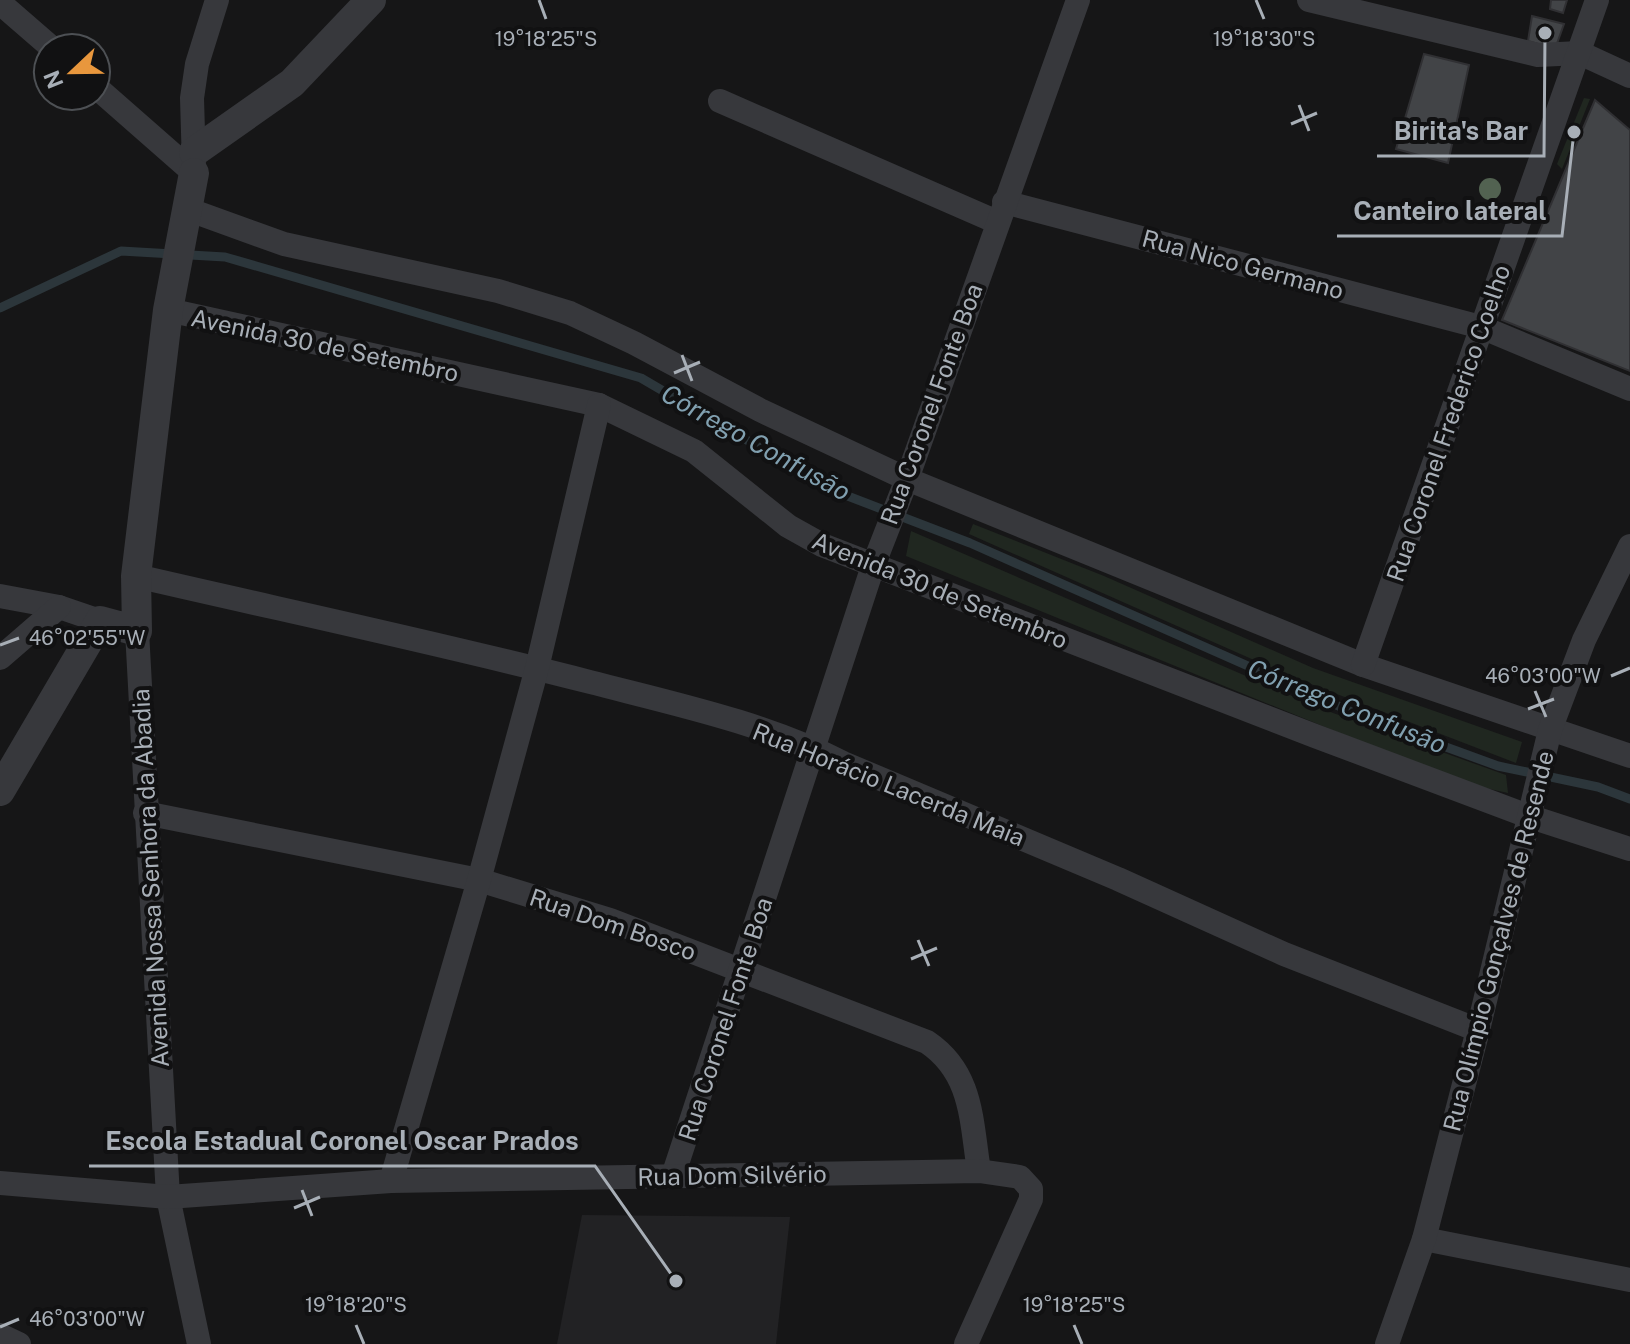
<svg xmlns="http://www.w3.org/2000/svg" width="1630" height="1344" font-family="'Public Sans',sans-serif">
	<style>
		.built { fill: #222224 }
		.green { fill: #202720 }
		.lines { fill: none; stroke-linecap: round; stroke-linejoin: round }
		.stream { stroke: #2c363b; stroke-width: 9 }
		.building { fill: #424447; stroke: #303033; stroke-width: 2 }
		.minor { stroke: #37383c; stroke-width: 24 }
		.tertiary { stroke: #37383c; stroke-width: 30 }
		.tree { fill: #526251 }
		.ticks { fill: none; stroke: #a8afb7; stroke-width: 3 }
		.labels { text-anchor: middle; dominant-baseline: central; stroke-width: 8; stroke-linejoin: round; paint-order: stroke }
		.street-label { font-size: 24px; fill: #a8afb7; stroke: #111112 }
		.water-label { font-size: 26px; font-style: italic; fill: #81a0b0; stroke: #111112 }
		.ticks-label { font-size: 20px; text-anchor: middle; fill: #a8afb7; stroke: #111112; stroke-width: 8; stroke-linejoin: round; paint-order: stroke }
		.leader { fill: none; stroke: #a8afb7; stroke-width: 3 }
		.callout-dot { fill: #a8afb7; stroke: #111112; stroke-width: 3 }
		.callout-label { font-size: 26px; text-anchor: middle; font-weight: bold; fill: #a8afb7; stroke: #111112; stroke-width: 8; stroke-linejoin: round; paint-order: stroke }
	</style>
	<rect width="100%" height="100%" fill="#161617"/>
	<path class="built" d="M582,1215L790,1217L776,1344H557Z"/>
	<g class="green">
		<path d="M1584,98L1590,99L1562,169L1557,164Z"/>
		<path d="M973,524L1104,576L1313,668L1522,742L1516,763L1290,676L969,534Z"/>
		<path d="M911,531L1322,709L1506,775L1508,793L1462,783L906,556Z"/>
	</g>
	<g class="lines">
		<path class="stream" d="M0,308L121,251L225,257L641,378L832,490L970,543L1361,716L1498,766L1598,787L1630,799"/>
	</g>
	<g class="building">
		<path d="M1551,0H1567L1563,13L1550,9Z"/>
		<path d="M1532,16L1564,24L1555,49L1528,41Z"/>
		<path d="M1424,54L1469,65L1448,163L1396,149Z"/>
		<path d="M1595,100L1630,130V371L1502,320Z"/>
	</g>
	<g class="lines">
		<g class="minor">
			<path d="M1309,0L1538,55L1580,53L1630,76"/>
			<path d="M0,3L52,48"/>
			<path d="M96,87L194,173"/>
			<path d="M720,101L997,222"/>
			<path d="M194,166L192,98L197,64L217,0"/>
			<path d="M1004,202L1481,327L1630,389"/>
			<path d="M187,209L284,244L498,291L570,313L634,343L760,410L907,479L1363,665L1630,756"/>
			<path d="M168,310L599,405L694,451L788,526L822,545L1315,736L1528,816L1630,849"/>
			<path d="M136,576C287,611 439,643 590,682C675,704 765,723 843,763L1118,879L1284,954L1478,1030"/>
			<path d="M0,596L59,607L100,621"/>
			<path d="M137,631L168,1197L199,1344"/>
			<path d="M0,658L59,607"/>
			<path d="M1363,665L1597,0"/>
			<path d="M145,813L479,880L610,920L927,1042C973,1073 971,1121 979,1171"/>
			<path d="M673,1176L873,566L907,479L1078,0"/>
			<path d="M391,1181L479,880L537,668L599,405"/>
			<path d="M0,1183L168,1197L391,1181L979,1171L1020,1177L1031,1189V1199L966,1344"/>
			<path d="M1424,1239L1630,1280"/>
			<path d="M0,1335L19,1344"/>
			<path d="M1387,1344L1424,1239L1478,1030L1550,730L1584,640L1630,546"/>
		</g>
		<g class="tertiary">
			<path d="M194,152L292,83L371,0"/>
			<path d="M0,791L100,621L137,631L136,576L168,310L194,173"/>
		</g>
	</g>
	<circle class="tree" cx="1490" cy="189" r="11"/>
	<path class="ticks" d="M539,0L546,19M1256,0L1264,19M1299,105L1309,131M1291,124L1317,113M682,355L692,381M674,373L700,362M0,645L19,638M1611,676L1630,668M1535,691L1546,717M1528,709L1554,699M918,940L929,966M911,959L937,948M302,1190L312,1216M294,1208L320,1197M356,1325L364,1344M1074,1325L1082,1344M0,1327L19,1319"/>
	<g class="labels">
		<g class="street-label">
			<text transform="translate(1243 264) rotate(15)">Rua Nico Germano</text>
			<text transform="translate(325 345) rotate(12)">Avenida 30 de Setembro</text>
			<text transform="translate(931 404) rotate(-70)">Rua Coronel Fonte Boa</text>
			<text transform="translate(1448 423) rotate(-71)">Rua Coronel Frederico Coelho</text>
			<text transform="translate(940 590) rotate(22)">Avenida 30 de Setembro</text>
			<text transform="translate(889 784) rotate(22)">Rua Horácio Lacerda Maia</text>
			<text transform="translate(150 878) rotate(-93)">Avenida Nossa Senhora da Abadia</text>
			<text transform="translate(613 924) rotate(19)">Rua Dom Bosco</text>
			<text transform="translate(1498 941) rotate(-76)">Rua Olímpio Gonçalves de Resende</text>
			<text transform="translate(725 1019) rotate(-72)">Rua Coronel Fonte Boa</text>
			<text transform="translate(732 1175) rotate(-1)">Rua Dom Silvério</text>
		</g>
		<g class="water-label">
			<text transform="translate(756 442) rotate(29)">Córrego Confusão</text>
			<text transform="translate(1347 706) rotate(22)">Córrego Confusão</text>
		</g>
	</g>
	<g class="ticks-label">
		<text x="546" y="46">19°18'25"S</text>
		<text x="1264" y="46">19°18'30"S</text>
		<text x="87" y="645">46°02'55"W</text>
		<text x="1543" y="683">46°03'00"W</text>
		<text x="356" y="1312">19°18'20"S</text>
		<text x="1074" y="1312">19°18'25"S</text>
		<text x="87" y="1326">46°03'00"W</text>
	</g>
	<path class="leader" d="M1545 33L1544 156H1377M1574 132L1562 236H1337M676 1281L595 1166H89"/>
	<g class="callout-dot">
		<circle cx="1545" cy="33" r="8"/>
		<circle cx="1574" cy="132" r="8"/>
		<circle cx="676" cy="1281" r="8"/>
	</g>
	<g class="callout-label">
		<text x="1461" y="140">Birita's Bar</text>
		<text x="1450" y="220">Canteiro lateral</text>
		<text x="342" y="1150">Escola Estadual Coronel Oscar Prados</text>
	</g>
	<g transform="translate(72 72) rotate(248)"><circle r="38" fill="#111112" stroke="#4d5054" stroke-width="2"/>
	<path d="M0-6L14 30L0 20L-14 30Z" fill="#e8973d"/>
	<text y="-12" font-size="22" font-weight="bold" text-anchor="middle" fill="#a8afb7">N</text>
	</g>
</svg>
